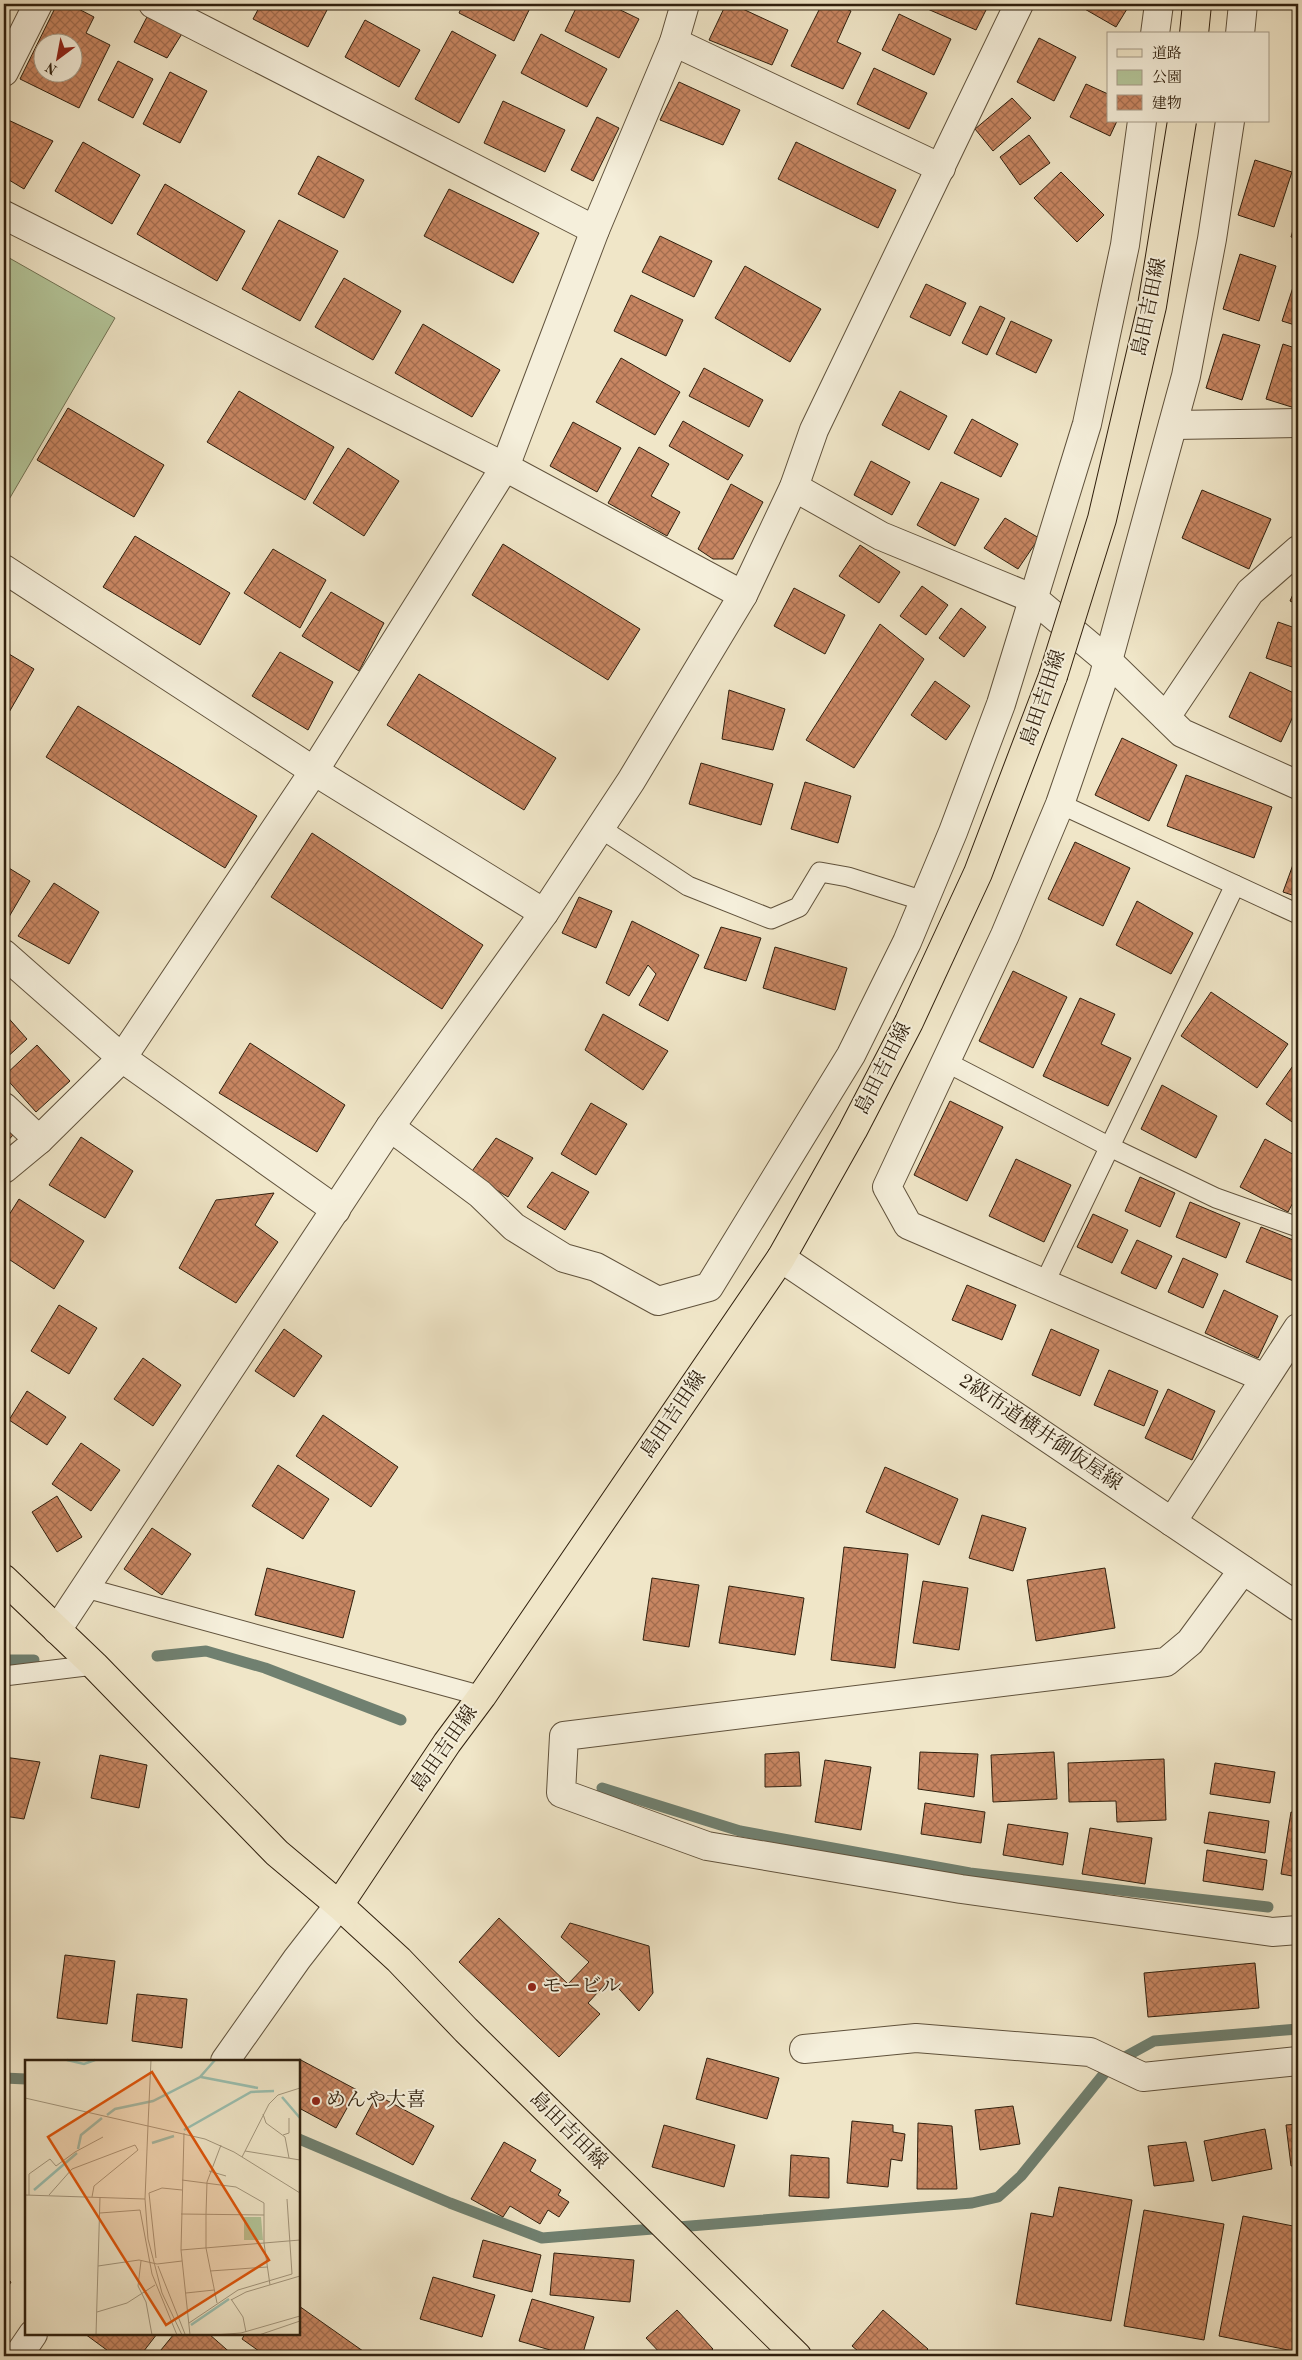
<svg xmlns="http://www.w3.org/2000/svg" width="1302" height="2360" font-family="'Old Standard TT','Noto Serif JP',serif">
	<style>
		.green { fill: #b4c69a; stroke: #727354 }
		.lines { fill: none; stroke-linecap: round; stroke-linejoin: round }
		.stream { stroke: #708070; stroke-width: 11 }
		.building { fill: url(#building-cross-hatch); stroke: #30200e; fill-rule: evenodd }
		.service-casing { stroke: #60523c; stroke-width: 21 }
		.minor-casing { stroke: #60523c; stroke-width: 30 }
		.tertiary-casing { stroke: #60523c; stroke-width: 30 }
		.primary-casing { stroke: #30200e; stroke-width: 30 }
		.service { stroke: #f5efdb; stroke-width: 19 }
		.minor { stroke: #f5efdb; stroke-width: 28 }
		.tertiary { stroke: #f5efdb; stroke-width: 28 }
		.primary { stroke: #f0e6c8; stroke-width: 28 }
		.primary-bridge-casing { stroke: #30200e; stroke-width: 30; stroke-linecap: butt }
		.primary-bridge { stroke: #f0e6c8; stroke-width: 28 }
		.poi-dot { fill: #8f2418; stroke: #f5efdb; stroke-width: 2 }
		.labels { text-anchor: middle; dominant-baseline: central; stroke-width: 4; stroke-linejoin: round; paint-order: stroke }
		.street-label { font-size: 20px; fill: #30200e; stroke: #f5efdb }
		.poi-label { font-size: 20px; fill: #30200e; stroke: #f5efdb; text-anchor: start }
		.inset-river { fill: none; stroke: #9bc0b1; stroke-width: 2.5 }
		.inset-road { fill: none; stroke: #a3977e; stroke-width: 1 }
		.view { fill: #df560c; fill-opacity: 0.15; stroke: #df560c; stroke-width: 2.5 }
		.inset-edge { fill: none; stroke: #30200e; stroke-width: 2.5 }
	</style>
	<defs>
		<pattern id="building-cross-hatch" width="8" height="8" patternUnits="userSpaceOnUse" patternTransform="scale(1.25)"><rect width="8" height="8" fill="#c88662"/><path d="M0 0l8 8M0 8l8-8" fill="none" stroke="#a36d4f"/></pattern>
	</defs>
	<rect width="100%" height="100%" fill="#f0e6c8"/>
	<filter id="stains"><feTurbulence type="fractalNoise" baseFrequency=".004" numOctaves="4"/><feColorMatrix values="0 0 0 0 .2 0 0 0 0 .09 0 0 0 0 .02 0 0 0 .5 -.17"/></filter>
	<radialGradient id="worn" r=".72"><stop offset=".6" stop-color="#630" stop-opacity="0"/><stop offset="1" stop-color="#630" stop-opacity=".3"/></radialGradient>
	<path class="green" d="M4,255L115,318L4,508Z"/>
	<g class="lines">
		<g class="stream">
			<path d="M157,1656L206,1651L265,1668L401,1720"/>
			<path d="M4,1660H34"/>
			<path d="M602,1788L740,1831L970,1873L1268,1907"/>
			<path d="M4,2078L26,2079"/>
			<path d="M299,2139L450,2203L542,2238L972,2203L998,2197L1021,2176L1112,2064L1154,2041L1298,2029"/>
		</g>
	</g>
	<g class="building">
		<path d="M57,4H69L94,17L86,33L110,45L79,108L20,79ZM42,42H72V72H42Z"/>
		<path d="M261,4H320L328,8L308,47L253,19Z"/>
		<path d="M463,4H532L514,41L459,13Z"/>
		<path d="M578,4H608L639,19L619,58L565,31Z"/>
		<path d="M726,4H732L788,30L772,65L709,40Z"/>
		<path d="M822,4H836L851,11L837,42L861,53L843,89L791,66Z"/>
		<path d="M916,4H989L976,30Z"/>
		<path d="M1076,4H1130L1116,27Z"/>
		<path d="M899,14L951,39L934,75L882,50Z"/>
		<path d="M148,15L183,32L167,58L134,42Z"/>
		<path d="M365,20L420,50L399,87L345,57Z"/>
		<path d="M452,31L496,55L459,123L415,99Z"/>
		<path d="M541,34L607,69L587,107L521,73Z"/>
		<path d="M1039,38L1076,57L1054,101L1017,82Z"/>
		<path d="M118,61L153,79L133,118L98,100Z"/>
		<path d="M874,68L927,93L909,129L857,104Z"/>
		<path d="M170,72L207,91L180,143L143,124Z"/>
		<path d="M679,82L740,110L723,145L660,120Z"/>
		<path d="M1086,84L1108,94V121H1117L1110,136L1070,117Z"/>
		<path d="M1012,98L1031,118L993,151L975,129Z"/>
		<path d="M503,101L565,130L545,172L484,143Z"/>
		<path d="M597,117L619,128L593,181L571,170Z"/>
		<path d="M4,118L53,141L24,189L4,177Z"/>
		<path d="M1029,135L1050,163L1020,185L1000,157Z"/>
		<path d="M83,142L140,175L112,224L55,191Z"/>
		<path d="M796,142L896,190L878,228L778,179Z"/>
		<path d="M318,156L364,180L344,218L298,194Z"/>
		<path d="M1255,160L1292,172L1274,227L1238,215Z"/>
		<path d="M1061,172L1104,215L1077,242L1034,198Z"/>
		<path d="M165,184L245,231L217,281L137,234Z"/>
		<path d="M449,189L539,233L513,283L424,236Z"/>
		<path d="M1298,213V239L1291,237Z"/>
		<path d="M279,220L338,251L300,321L242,289Z"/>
		<path d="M660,236L712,261L694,297L642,272Z"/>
		<path d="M1240,254L1276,266L1259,321L1223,309Z"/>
		<path d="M745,266L821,309L790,362L715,318Z"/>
		<path d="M1298,272V326L1282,321Z"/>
		<path d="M344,278L401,311L373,360L315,327Z"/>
		<path d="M926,284L966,303L950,336L910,317Z"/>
		<path d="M631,295L683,320L666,356L614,331Z"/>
		<path d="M980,306L1005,318L987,355L962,343Z"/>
		<path d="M1011,321L1052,340L1036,373L996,354Z"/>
		<path d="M423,324L500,370L472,417L395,373Z"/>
		<path d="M1223,334L1260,345L1242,400L1206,388Z"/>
		<path d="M1283,344L1298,349V409L1266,399Z"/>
		<path d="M621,358L680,392L655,435L596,402Z"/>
		<path d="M704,368L763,400L749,427L689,396Z"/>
		<path d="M239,391L334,447L305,500L207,442Z"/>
		<path d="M900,391L947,416L929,450L882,425Z"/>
		<path d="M68,408L164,465L134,517L37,460Z"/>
		<path d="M972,419L1018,444L1001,477L954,453Z"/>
		<path d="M683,421L743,455L728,480L669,446Z"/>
		<path d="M573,422L621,448L597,492L550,466Z"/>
		<path d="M639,447L669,464L651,496L680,512L667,536L608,503Z"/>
		<path d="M348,448L399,481L364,536L313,503Z"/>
		<path d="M871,461L910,482L892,515L854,495Z"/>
		<path d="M941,482L979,499L955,546L917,525Z"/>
		<path d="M731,484L763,502L733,559H713L698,549Z"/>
		<path d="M1202,490L1271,519L1249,569L1182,538Z"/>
		<path d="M1005,518L1039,538L1018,569L984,548Z"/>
		<path d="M135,536L230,593L200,645L103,587Z"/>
		<path d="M503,544L640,629L608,680L472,595Z"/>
		<path d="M860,545L900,572L879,603L839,576Z"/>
		<path d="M273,549L326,580L300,628L244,593Z"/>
		<path d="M1298,583V605L1290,601Z"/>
		<path d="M922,586L948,605L926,635L900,616Z"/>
		<path d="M794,588L845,615L825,654L774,626Z"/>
		<path d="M331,592L384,623L359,671L302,636Z"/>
		<path d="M961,608L986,627L964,657L939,638Z"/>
		<path d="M1278,622L1298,629V669L1266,658Z"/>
		<path d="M880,624L924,659L854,768L806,740Z"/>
		<path d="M4,651L34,669L4,721Z"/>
		<path d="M280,652L333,682L308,730L252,696Z"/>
		<path d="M1250,672L1298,695V706L1281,742L1229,717Z"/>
		<path d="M419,674L556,758L524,810L387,725Z"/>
		<path d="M935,681L970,706L946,740L911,715Z"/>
		<path d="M729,690L785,709L773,750L722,739Z"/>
		<path d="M78,706L257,816L225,868L46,757Z"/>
		<path d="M1122,738L1177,765L1149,821L1095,795Z"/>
		<path d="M701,763L773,784L761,825L689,804Z"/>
		<path d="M1186,775L1272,807L1254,858L1167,826Z"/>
		<path d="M805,782L851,796L838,843L791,829Z"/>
		<path d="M312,833L483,945L442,1009L271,897Z"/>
		<path d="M1075,842L1130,868L1103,926L1048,899Z"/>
		<path d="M1298,851V897L1283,892Z"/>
		<path d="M4,865L30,881L6,922L4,920Z"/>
		<path d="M54,883L99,912L69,964L18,936Z"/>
		<path d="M579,897L612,911L596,948L562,933Z"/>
		<path d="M1137,901L1193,933L1171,974L1116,945Z"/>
		<path d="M632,921L699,955L668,1021L639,1005L656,974L648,965L629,996L606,983Z"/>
		<path d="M721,927L761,938L746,981L704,968Z"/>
		<path d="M775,947L847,968L835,1010L763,988Z"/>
		<path d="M1013,971L1067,997L1033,1068L979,1041Z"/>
		<path d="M1211,992L1288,1044L1257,1088L1181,1036Z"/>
		<path d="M1080,998L1115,1014L1101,1044L1131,1058L1108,1106L1043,1076Z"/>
		<path d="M4,1013L27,1039L4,1060Z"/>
		<path d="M603,1014L668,1051L643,1090L585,1050Z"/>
		<path d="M250,1043L345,1105L317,1152L219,1093Z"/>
		<path d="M37,1045L70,1081L36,1112L4,1076Z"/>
		<path d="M1297,1060L1298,1061V1126L1266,1104Z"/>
		<path d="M1162,1085L1217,1116L1196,1158L1141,1129Z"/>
		<path d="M950,1101L1003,1127L967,1201L914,1175Z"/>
		<path d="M591,1103L627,1124L596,1175L561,1154Z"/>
		<path d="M4,1127L13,1135L4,1145Z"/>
		<path d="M81,1137L133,1171L105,1218L49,1185Z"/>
		<path d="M496,1138L533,1158L508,1197L470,1174Z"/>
		<path d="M1265,1139L1298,1157V1193L1288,1212L1240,1187Z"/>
		<path d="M1016,1159L1071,1185L1044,1242L989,1216Z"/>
		<path d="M552,1172L589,1192L565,1230L527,1207Z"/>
		<path d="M1140,1177L1175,1193L1160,1227L1125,1211Z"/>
		<path d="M274,1193L255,1225L278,1242L236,1303L179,1268L216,1200Z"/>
		<path d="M19,1199L84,1241L54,1289L4,1256V1223Z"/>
		<path d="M1190,1202L1240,1223L1226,1258L1176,1237Z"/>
		<path d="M1093,1214L1128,1230L1112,1263L1077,1247Z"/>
		<path d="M1261,1227L1298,1242V1276L1296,1282L1246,1262Z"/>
		<path d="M1137,1240L1172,1256L1156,1289L1121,1273Z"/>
		<path d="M1183,1258L1218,1274L1203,1308L1168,1292Z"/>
		<path d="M967,1285L1016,1305L1002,1340L952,1320Z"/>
		<path d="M1224,1290L1278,1316L1258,1358L1205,1333Z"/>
		<path d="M59,1305L97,1328L69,1374L31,1351Z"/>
		<path d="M284,1329L322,1356L294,1397L255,1371Z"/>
		<path d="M1051,1329L1099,1350L1080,1396L1032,1375Z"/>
		<path d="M143,1358L181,1385L153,1426L114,1399Z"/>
		<path d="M1109,1370L1158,1391L1144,1426L1094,1405Z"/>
		<path d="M1168,1389L1215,1411L1192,1460L1145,1438Z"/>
		<path d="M27,1391L66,1417L47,1445L9,1420Z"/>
		<path d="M323,1415L398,1467L371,1507L296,1456Z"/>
		<path d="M81,1443L120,1470L91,1511L52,1484Z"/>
		<path d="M278,1465L329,1499L303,1539L252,1506Z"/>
		<path d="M885,1467L958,1499L939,1545L866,1512Z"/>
		<path d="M57,1496L82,1537L57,1552L32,1512Z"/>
		<path d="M982,1515L1026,1528L1013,1571L969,1558Z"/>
		<path d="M152,1528L191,1554L162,1595L124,1569Z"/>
		<path d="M844,1547L908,1554L895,1668L831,1660Z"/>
		<path d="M267,1568L355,1591L343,1638L255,1615Z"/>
		<path d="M1105,1568L1115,1628L1036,1641L1027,1580Z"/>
		<path d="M652,1578L699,1585L689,1647L643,1640Z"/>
		<path d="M923,1581L968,1588L959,1650L913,1643Z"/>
		<path d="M729,1586L804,1598L795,1655L719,1643Z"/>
		<path d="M799,1752L801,1786L765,1787V1754Z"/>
		<path d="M920,1752L978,1754L974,1797L918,1789Z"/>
		<path d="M1054,1752L1057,1799L993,1802L991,1755Z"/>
		<path d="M100,1755L147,1765L139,1808L91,1798Z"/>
		<path d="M4,1757L40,1762L24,1819L4,1816Z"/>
		<path d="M1164,1759L1166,1820L1117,1822L1116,1801L1069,1802L1068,1763Z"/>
		<path d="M825,1760L871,1767L861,1830L815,1822Z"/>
		<path d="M1215,1763L1275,1772L1270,1803L1210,1794Z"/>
		<path d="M925,1803L985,1812L981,1843L921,1834Z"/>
		<path d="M1209,1812L1269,1821L1265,1853L1204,1843Z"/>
		<path d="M1291,1812L1298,1813V1877L1281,1874Z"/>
		<path d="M1008,1824L1068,1833L1063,1865L1003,1855Z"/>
		<path d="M1090,1828L1152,1838L1145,1884L1082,1874Z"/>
		<path d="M1207,1850L1267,1860L1263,1890L1203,1881Z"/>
		<path d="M499,1918L568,1984L589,1962L561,1937L570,1923L649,1946L653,1993L639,2011L610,1979L588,2003L600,2014L559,2057L459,1962Z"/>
		<path d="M65,1955L115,1961L107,2024L57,2018Z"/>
		<path d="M1255,1963L1259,2008L1148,2017L1144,1973Z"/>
		<path d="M137,1994L187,1999L182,2048L132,2041Z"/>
		<path d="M707,2058L779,2078L767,2119L696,2099Z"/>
		<path d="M299,2059L357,2090L336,2128L299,2108Z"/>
		<path d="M377,2095L434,2126L413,2165L356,2134Z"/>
		<path d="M1013,2106L1020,2144L980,2150L975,2110Z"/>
		<path d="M852,2121L893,2125V2132L905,2134L902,2161L891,2159L888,2187L847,2183Z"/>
		<path d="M918,2123L952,2126L957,2189H917Z"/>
		<path d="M1298,2124V2165L1291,2166L1286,2125Z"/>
		<path d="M664,2125L735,2145L724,2187L652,2167Z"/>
		<path d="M1265,2129L1272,2169L1212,2181L1204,2141Z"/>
		<path d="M504,2142L536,2160L530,2171L561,2190L558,2195L569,2202L559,2217L548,2210L540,2224L510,2206L503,2217L471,2199Z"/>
		<path d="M1186,2142L1194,2181L1154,2186L1148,2146Z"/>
		<path d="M791,2155L829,2158V2198L789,2196Z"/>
		<path d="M1059,2187L1132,2200L1111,2321L1016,2304L1031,2213L1053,2217Z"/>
		<path d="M1144,2210L1224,2224L1204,2340L1124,2326Z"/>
		<path d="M1243,2216L1298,2227V2352L1219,2336Z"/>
		<path d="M483,2240L541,2255L532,2292L473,2277Z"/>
		<path d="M554,2253L634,2260L630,2302L550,2295Z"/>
		<path d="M4,2277L11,2282L4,2294Z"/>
		<path d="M433,2277L495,2295L482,2337L420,2319Z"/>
		<path d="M532,2299L594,2317L582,2356H571L519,2341Z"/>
		<path d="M299,2306L370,2356H266L242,2339L245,2334H299Z"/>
		<path d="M677,2310L713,2349L705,2356H663L646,2338Z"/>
		<path d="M883,2310L928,2349L922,2356H864L852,2346Z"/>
		<path d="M85,2334H157L140,2356H115Z"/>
		<path d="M174,2334H209L234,2356H156Z"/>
	</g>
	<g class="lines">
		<g class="service-casing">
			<g id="service">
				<path d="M1060,804L1298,914"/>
				<path d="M600,828L688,886L771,919L799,907L820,872L848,877L924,901"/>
				<path d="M946,1062L1110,1147L1216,1198L1298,1227"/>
				<path d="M1044,1284L1235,885"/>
				<path d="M86,1588L482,1696"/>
				<path d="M4,1676L94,1665"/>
			</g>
		</g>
		<g class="minor-casing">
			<g id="minor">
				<path d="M153,4L595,230"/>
				<path d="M1155,34L1159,4"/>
				<path d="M1240,34L1243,4"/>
				<path d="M674,42L941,168"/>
				<path d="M4,72L38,4"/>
				<path d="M1230,121L1212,239L1186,376L1103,679L1060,804L1005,935L887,1187L908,1225L1265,1378"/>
				<path d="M4,215L505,467L743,595"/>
				<path d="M1173,425L1298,423"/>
				<path d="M794,487L881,536L1034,599L1108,661L1182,733L1298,785"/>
				<path d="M4,569L314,771L544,913"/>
				<path d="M1166,717L1250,592L1298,550"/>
				<path d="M4,954L122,1058L336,1210"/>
				<path d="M4,1107L39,1140"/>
				<path d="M390,1127L480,1194L514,1227L564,1258L596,1267L658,1301L709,1287L851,1055L907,942L953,832L1001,704L1087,424L1125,245L1142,121"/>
				<path d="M4,1169L39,1140L122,1058L314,771L505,467L595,230L674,42L685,4"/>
				<path d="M1172,1522L1298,1328"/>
				<path d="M1243,1570L1190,1642L1166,1662L564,1736L561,1793L707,1846L961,1889L1272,1932L1298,1930"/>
				<path d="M57,1630L390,1127L544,913L631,781L743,595L794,487L814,430L1019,4"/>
				<path d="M804,2049L916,2038L1090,2052L1143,2077L1298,2061"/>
			</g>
		</g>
		<g class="tertiary-casing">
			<g id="tertiary">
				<path d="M781,1258L1298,1607"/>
				<path d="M225,2061L297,1959L339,1905"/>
				<path d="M18,2356L33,2334"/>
			</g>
		</g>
		<g class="primary-casing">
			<g id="primary">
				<path d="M1194,34L1197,4"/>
				<path d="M4,1579L94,1665L277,1853L339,1905L399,1960L466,2030L797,2356"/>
				<path d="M339,1905L447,1743L482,1696L781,1258L853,1130L909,1022L978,873L1053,676"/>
			</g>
		</g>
		<use href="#service" class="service"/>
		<use href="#minor" class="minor"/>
		<use href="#tertiary" class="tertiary"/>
		<use href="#primary" class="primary"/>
		<g class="primary-bridge-casing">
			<path id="primary-bridge" d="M1053,676L1102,519L1152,306L1182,121"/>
		</g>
		<use href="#primary-bridge" class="primary-bridge"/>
	</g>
	<g class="poi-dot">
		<circle cx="532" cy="1987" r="5"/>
		<circle cx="316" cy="2101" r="5"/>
	</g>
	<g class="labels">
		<g class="street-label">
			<text transform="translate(1150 307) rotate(-78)">島田吉田線</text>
			<text transform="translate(1044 698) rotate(-71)">島田吉田線</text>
			<text transform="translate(884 1069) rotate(-63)">島田吉田線</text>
			<text transform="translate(674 1415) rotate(-56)">島田吉田線</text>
			<text transform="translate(1040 1433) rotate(34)">2級市道横井御仮屋線</text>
			<text transform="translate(445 1749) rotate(-55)">島田吉田線</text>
			<text transform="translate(568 2131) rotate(45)">島田吉田線</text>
		</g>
		<g class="poi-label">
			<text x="542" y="1987">モービル</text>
			<text x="326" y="2101">めんや大喜</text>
		</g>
	</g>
	<g transform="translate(25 2060)">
		<rect width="275" height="275" fill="#f0e6c8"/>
		<path d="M219,157H236L238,180H219Z" fill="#b4c69a"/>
		<path class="inset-river" d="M42,0L59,4L70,0M176,17L233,28M257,37L275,58M82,55L90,49L128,41L175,17L190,0M159,70L226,32L249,31M127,83L149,76M53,89L56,75L77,58M9,130L52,93M166,265L204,239"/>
		<path class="inset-road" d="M0,38L180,79L209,92L275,133M238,54L241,63L260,77L264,98M123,65L126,0M123,65L120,139L123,179L137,233L157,275M159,73L156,190L165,275M258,75L264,73V58M220,91L275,100M217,97L244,44L253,35L275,28M184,111L201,116M157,120L211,127L239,143V183L245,225M0,135L120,139M4,135V114L25,99L31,106L50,92L78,77M24,135L47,109L110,85L113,90L69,126L67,137M75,153L115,150L127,214L152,275M156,154L239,155M156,190L275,180M131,198L124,133L137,128L157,130M116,201L113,226L121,242L127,275M73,206L114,200L132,204L157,201M133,206L160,274L158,275M185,211L242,207M161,233L189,230M206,239L218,257L221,272M206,240L221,232L275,216M192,243L181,188V154L182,122L196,85M72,252L102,243L130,225M164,263L213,230L267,214L262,139M71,275L75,137M189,275L216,273L275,256M234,275L275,261"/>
		<path class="view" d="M127,12L244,200L141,265L23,77Z"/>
		<rect width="275" height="275" class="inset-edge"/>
	</g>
	<rect width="1302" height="2360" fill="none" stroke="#f0e6c8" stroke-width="20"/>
	<rect x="5" y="5" width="1292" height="2350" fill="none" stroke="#30200e" stroke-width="2.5"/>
	<rect x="10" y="10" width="1282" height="2340" fill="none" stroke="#30200e"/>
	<rect x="1107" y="32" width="162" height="90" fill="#f5efdb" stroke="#a69c89"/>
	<rect x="1117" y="49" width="25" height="8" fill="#f0e6c8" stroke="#a69c89"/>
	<text x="1152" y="58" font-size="15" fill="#30200e">道路</text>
	<rect x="1117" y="70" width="25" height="15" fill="#b4c69a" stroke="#a69c89"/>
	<text x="1152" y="82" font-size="15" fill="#30200e">公園</text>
	<rect x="1117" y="95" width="25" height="15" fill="url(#building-cross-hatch)" stroke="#a69c89"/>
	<text x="1152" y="108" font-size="15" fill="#30200e">建物</text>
	<g transform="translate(58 58) rotate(212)"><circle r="24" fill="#f5efdb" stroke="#a69c89"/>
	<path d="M0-4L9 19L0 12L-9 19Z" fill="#8f2418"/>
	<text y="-8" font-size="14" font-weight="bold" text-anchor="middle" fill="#30200e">N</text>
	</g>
	<rect width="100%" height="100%" filter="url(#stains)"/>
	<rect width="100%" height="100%" fill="url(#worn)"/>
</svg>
